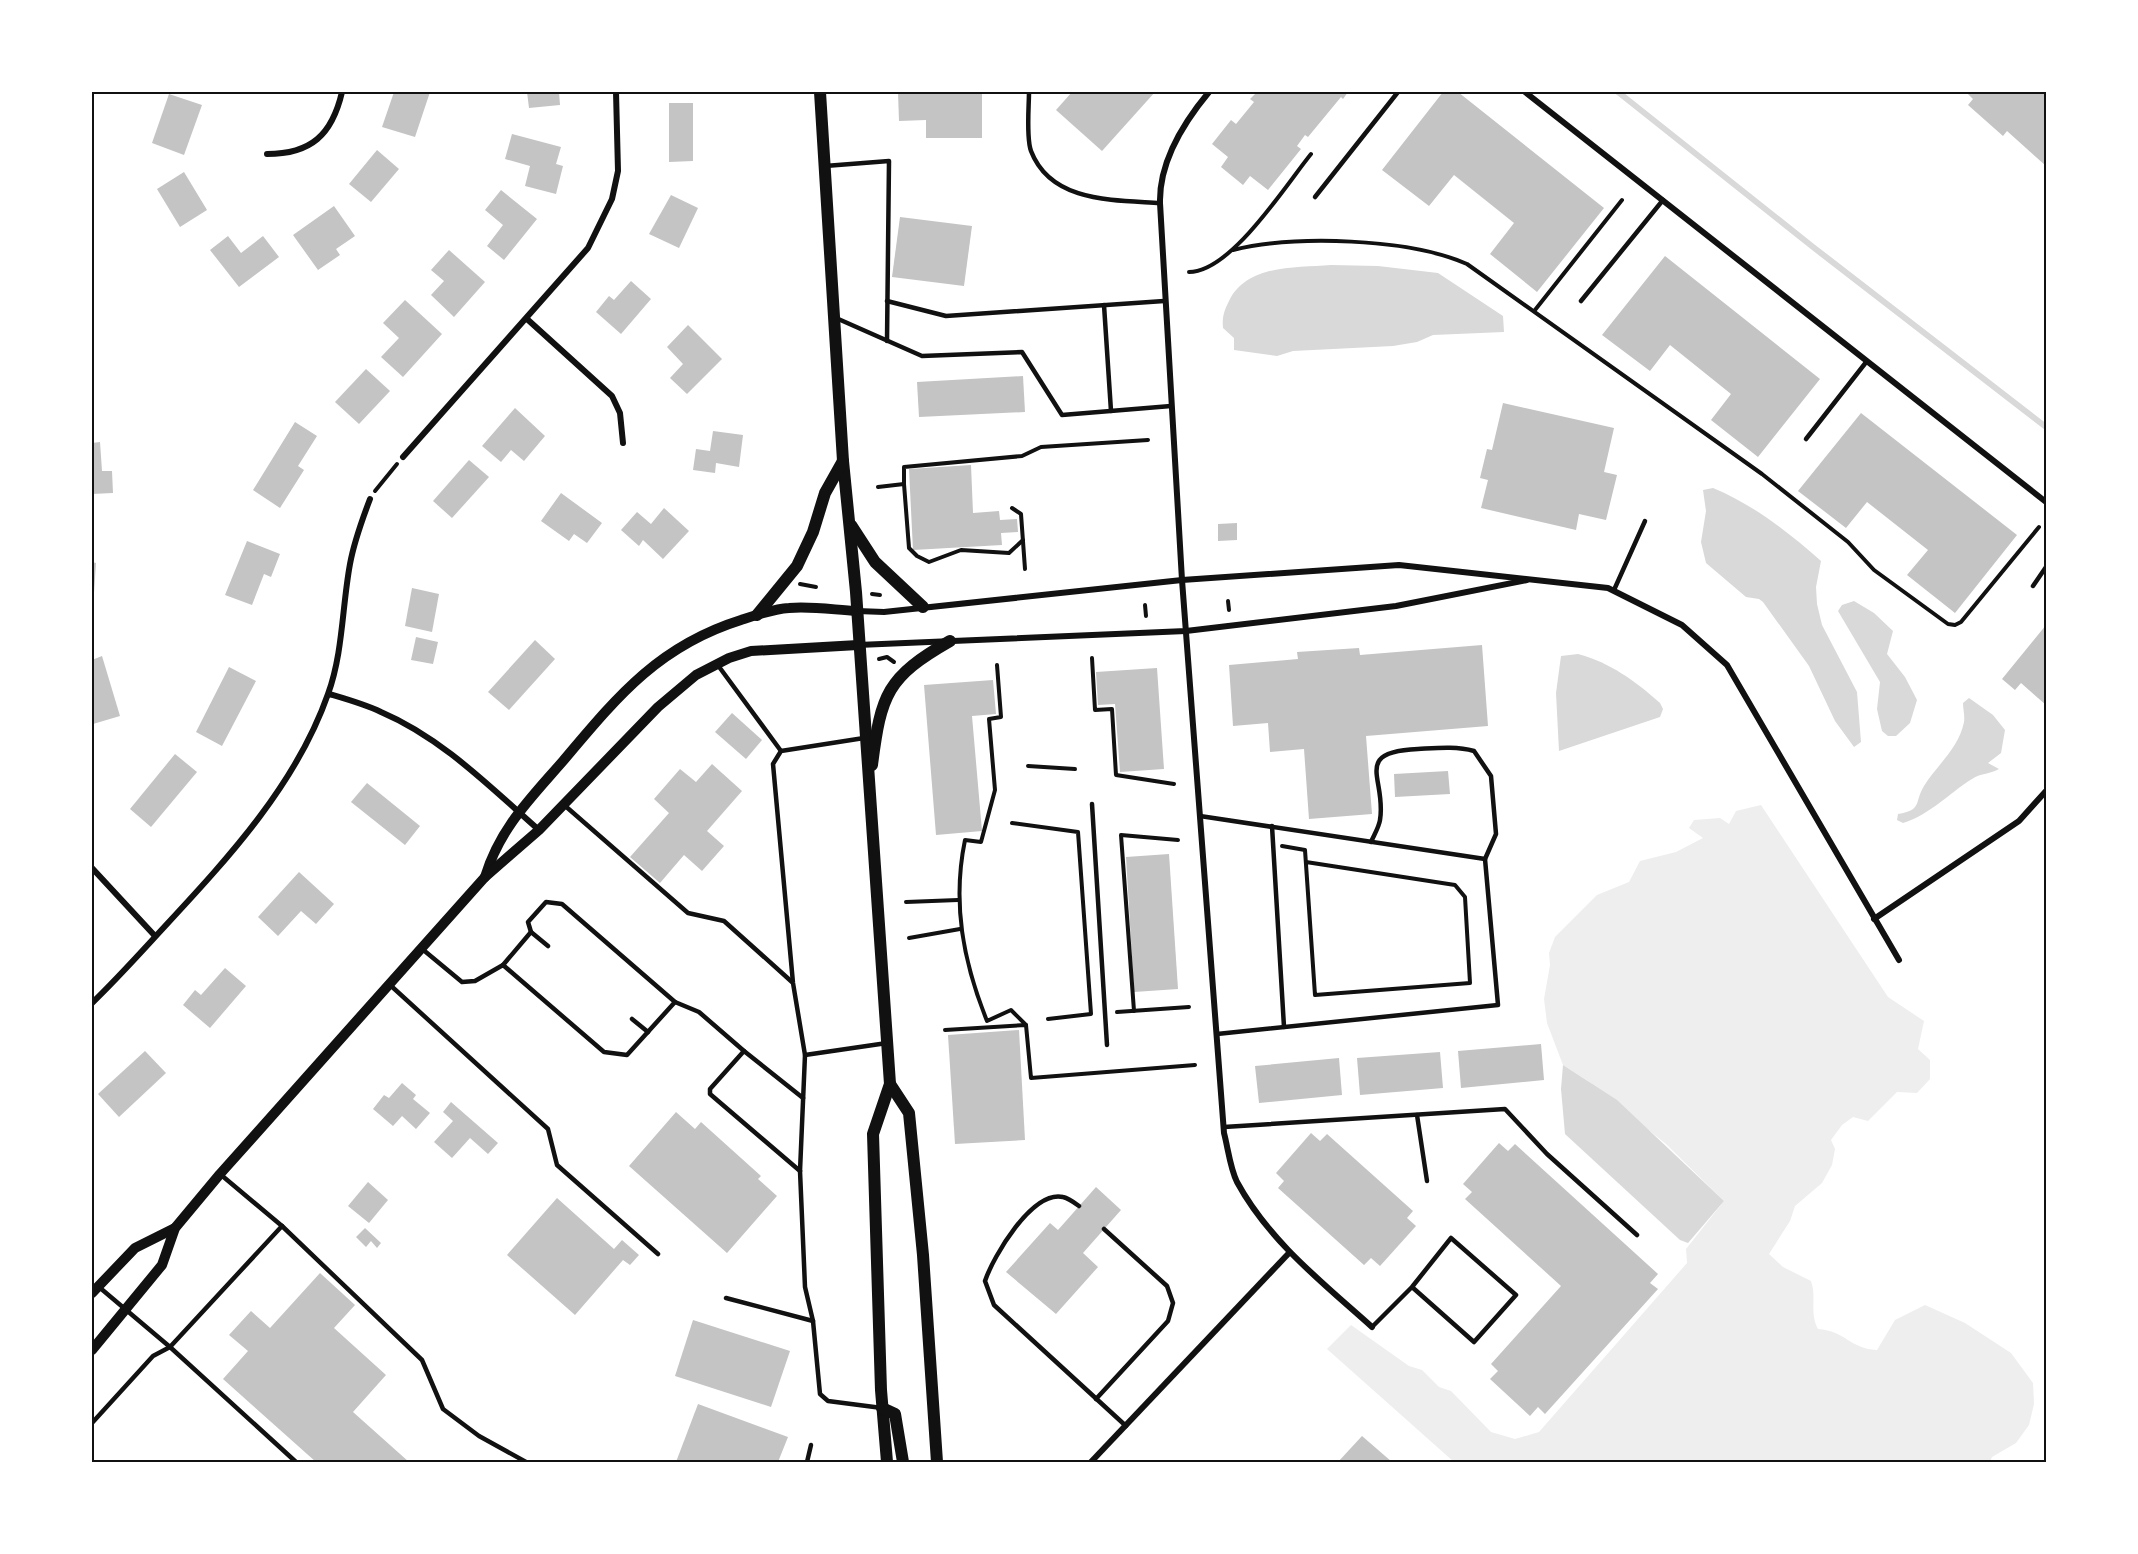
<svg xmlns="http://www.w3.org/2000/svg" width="2138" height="1554" font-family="'Fira Sans Condensed',sans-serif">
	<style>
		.green { fill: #eee }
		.water { fill: #d9d9d9 }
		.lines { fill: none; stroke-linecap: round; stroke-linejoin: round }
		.stream { stroke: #d9d9d9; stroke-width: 6 }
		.building { fill: #c4c4c4 }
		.path { stroke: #111; stroke-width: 4 }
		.service { stroke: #111; stroke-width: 4.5 }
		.minor { stroke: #111; stroke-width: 6 }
		.tertiary { stroke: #111; stroke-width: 10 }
		.secondary { stroke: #111; stroke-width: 12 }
		.neatline { fill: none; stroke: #111; stroke-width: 2 }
	</style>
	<rect width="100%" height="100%" fill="#fff"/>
	<path class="green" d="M1761,805L1888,997L1924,1021L1918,1049L1930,1060V1079L1917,1093L1897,1092L1868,1121L1853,1117L1842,1125L1831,1140L1835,1149L1832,1165L1822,1183L1795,1206L1790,1221L1769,1254L1783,1267L1811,1281C1817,1298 1809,1312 1818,1329C1846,1331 1850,1349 1877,1350L1895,1320L1925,1305L1965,1323L2011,1353L2033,1383L2034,1404L2029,1425L2016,1443L1992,1457L1990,1462H1454L1327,1349L1351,1325L1409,1366L1422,1370L1439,1387L1451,1391L1491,1432L1515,1439L1539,1432L1687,1263L1686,1249L1724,1201L1666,1144L1588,1081L1563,1065L1547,1023L1544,999L1550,965L1549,953L1555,937L1597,895L1629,882L1640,861L1676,852L1703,838L1689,828L1694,820L1720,818L1729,824L1736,811Z"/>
	<g class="water">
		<path d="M1331,265L1378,266L1438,273L1503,316L1504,332L1433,335L1417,342L1393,346L1293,351L1277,356L1234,350V338L1223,328C1222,317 1224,311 1229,301C1247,264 1296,268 1331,265Z"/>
		<path d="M1713,488C1754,505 1788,532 1821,561L1816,587L1817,604L1822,625L1857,692L1861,742L1854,747L1835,721L1809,666L1763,602L1759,599L1746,597L1706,563L1701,542L1706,511L1703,490Z"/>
		<path d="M1854,601L1874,613L1893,631L1887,654L1905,677L1917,700L1910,723L1896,736H1888L1882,731L1877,709L1880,682L1838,611L1842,605Z"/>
		<path d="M1578,654C1611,663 1635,681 1660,703L1663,709L1660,717L1559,751L1556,693L1561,656Z"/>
		<path d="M1969,698L1993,715L2005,730L2001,753L1988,763L1999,769C1991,774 1981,773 1972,779C1948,794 1931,814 1903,823L1897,820L1898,814C1923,810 1914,802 1924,786C1937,765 1959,748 1964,722C1965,716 1963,709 1963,703Z"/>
		<path d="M1563,1065L1617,1100L1724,1201L1688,1243L1680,1240L1565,1134L1561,1089Z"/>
	</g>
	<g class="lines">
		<path class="stream" d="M1618,92L1813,247L2046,427"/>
	</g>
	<g class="building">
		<path d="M394,92H430L415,137L382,127Z"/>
		<path d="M527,92H559L560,105L529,108Z"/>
		<path d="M898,92H982V138H926V120L899,121Z"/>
		<path d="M1072,92H1155L1102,151L1056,110Z"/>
		<path d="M1257,92H1348L1343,99L1341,97L1308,137L1305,135L1297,146L1301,149L1268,190L1250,176L1243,185L1221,167L1228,157L1212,144L1231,120L1236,124L1254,102L1250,99Z"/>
		<path d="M1443,92H1458L1604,208L1537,292L1490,254L1514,223L1454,175L1429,206L1382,170Z"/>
		<path d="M1966,92H2046V166L2007,131L2003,136L1968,105L1973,99Z"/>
		<path d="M169,94L202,105L184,155L152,143Z"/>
		<path d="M669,103H693V161L669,162Z"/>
		<path d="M512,134L561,147L556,164L563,166L556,194L525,186L530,166L505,159Z"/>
		<path d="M377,150L399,169L371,202L349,184Z"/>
		<path d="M184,172L207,210L180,227L157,189Z"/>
		<path d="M501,190L537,219L504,260L487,246L503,225L485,210Z"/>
		<path d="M671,195L698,208L679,248L649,234Z"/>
		<path d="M334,206L355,236L336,249L340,255L318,270L293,235Z"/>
		<path d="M900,217L972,226L964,286L892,277Z"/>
		<path d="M228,236L241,253L263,236L279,257L239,287L210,250Z"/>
		<path d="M449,250L485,282L454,317L431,295L444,281L431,270Z"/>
		<path d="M1665,256L1820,379L1758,457L1711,420L1731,394L1670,345L1650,371L1602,335Z"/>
		<path d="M631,281L651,299L621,334L596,312L609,296L614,300Z"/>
		<path d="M405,300L442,334L403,377L381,357L399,338L383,323Z"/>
		<path d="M688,325L722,359L687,394L670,378L683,364L667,347Z"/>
		<path d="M366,369L390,391L359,424L335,402Z"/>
		<path d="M1023,376L1025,412L919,417L917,382Z"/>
		<path d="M1503,403L1614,428L1604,472L1617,475L1606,520L1579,514L1576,530L1481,508L1488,480L1480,478L1487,449L1492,450Z"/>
		<path d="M515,408L545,436L524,461L511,450L501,462L482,446Z"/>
		<path d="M1861,413L2017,535L1955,613L1907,575L1928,550L1867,502L1846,528L1798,491Z"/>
		<path d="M295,422L317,436L298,466L304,470L280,508L253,490Z"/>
		<path d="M713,431L743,435L739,467L716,463L715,473L693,470L696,449L710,451Z"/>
		<path d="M100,442L102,471H112L113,493L92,494V443Z"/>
		<path d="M469,460L489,477L452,518L433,501Z"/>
		<path d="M971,465L973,513L999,511L1000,520L1017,519L1018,532L1001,533L1002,545L913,550L909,469Z"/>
		<path d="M561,493L602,523L587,543L574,534L569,541L541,521Z"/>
		<path d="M664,508L689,531L663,559L643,540L639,546L621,530L637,512L651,524Z"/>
		<path d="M1237,523V540L1218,541V524Z"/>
		<path d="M247,541L280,554L271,577L264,574L252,605L225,595Z"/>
		<path d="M92,562L96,563L93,608H92Z"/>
		<path d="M412,588L439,594L432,632L405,626Z"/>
		<path d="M2046,625V705L2021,683L2015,690L2002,679Z"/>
		<path d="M416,637L438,642L433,664L411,660Z"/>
		<path d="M535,640L555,659L509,710L488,692Z"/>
		<path d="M1482,645L1488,726L1366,736L1372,814L1309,819L1304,749L1270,752L1268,723L1233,726L1229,665L1298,659L1297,652L1359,648L1360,655Z"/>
		<path d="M102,656L120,716L93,724L92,660Z"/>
		<path d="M229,667L256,681L222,746L196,732Z"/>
		<path d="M1157,668L1164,769L1120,772L1115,704L1098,705L1096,672Z"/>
		<path d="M993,680L996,714L972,716L982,831L936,835L924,685Z"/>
		<path d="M732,713L762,740L746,759L715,732Z"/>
		<path d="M175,754L197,772L151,827L130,809Z"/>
		<path d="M712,764L742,791L707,831L724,846L702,871L684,855L660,883L630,857L669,813L654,799L680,769L696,782Z"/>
		<path d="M1448,771L1450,794L1395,797L1394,774Z"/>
		<path d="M367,783L420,826L405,845L351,802Z"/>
		<path d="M1169,854L1178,989L1134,992L1126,857Z"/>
		<path d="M299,872L334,904L316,924L301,911L278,936L258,917Z"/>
		<path d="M225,968L246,986L210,1028L183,1005L195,990L201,995Z"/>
		<path d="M1019,1030L1025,1140L955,1144L948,1035Z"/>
		<path d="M1541,1044L1544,1080L1461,1088L1458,1051Z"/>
		<path d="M145,1051L166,1073L119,1117L98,1094Z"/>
		<path d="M1440,1052L1443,1088L1360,1095L1357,1058Z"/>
		<path d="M1339,1058L1342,1095L1259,1103L1255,1066Z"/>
		<path d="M402,1083L416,1095L413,1099L430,1113L416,1129L402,1116L393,1126L373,1109L384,1095L389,1098Z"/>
		<path d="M451,1102L498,1143L488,1154L470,1138L452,1158L434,1142L453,1121L443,1112Z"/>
		<path d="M676,1112L695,1129L701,1122L761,1176L758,1179L777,1196L727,1253L629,1166Z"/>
		<path d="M1311,1133L1320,1141L1327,1134L1413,1211L1407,1218L1416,1226L1380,1266L1371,1258L1364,1265L1278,1188L1284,1181L1276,1173Z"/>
		<path d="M1499,1143L1508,1151L1515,1144L1658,1274L1650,1283L1658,1289L1545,1414L1538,1407L1530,1416L1490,1379L1498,1371L1491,1364L1561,1286L1465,1199L1472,1192L1463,1184Z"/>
		<path d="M368,1182L388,1200L369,1223L348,1206Z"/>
		<path d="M1096,1187L1121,1210L1083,1253L1098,1267L1056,1314L1006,1272L1050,1223L1058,1230Z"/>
		<path d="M557,1198L614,1249L622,1240L639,1255L630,1265L623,1260L575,1315L507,1255Z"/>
		<path d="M365,1228L381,1243L377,1248L371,1241L366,1247L356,1237Z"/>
		<path d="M320,1273L355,1305L334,1328L386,1375L353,1412L409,1462H316L223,1379L248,1351L229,1335L251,1311L270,1328Z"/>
		<path d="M693,1320L790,1351L771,1407L675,1376Z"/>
		<path d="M698,1404L788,1437L778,1462H676Z"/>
		<path d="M1362,1436L1392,1462H1338Z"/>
	</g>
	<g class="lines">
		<g class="path">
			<path d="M1233,250C1295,235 1408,238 1467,264L1762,474L1848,542L1874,570L1948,624L1955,625L1961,622L2039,527"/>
			<path d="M1189,272C1231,272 1285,186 1311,154"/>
			<path d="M1535,310L1622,200"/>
			<path d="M904,484V467L1022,456L1041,447L1148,440"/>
			<path d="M878,487L904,484L909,548L917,556L929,562L961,550L1009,553L1023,540"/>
			<path d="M375,491L397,464"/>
			<path d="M1012,508L1021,514L1025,569"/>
			<path d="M800,584L816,587"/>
			<path d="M872,594L880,595"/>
			<path d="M1228,601L1229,610"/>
			<path d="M1145,605L1146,616"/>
			<path d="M1092,658L1095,710L1112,709L1116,775L1174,784"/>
			<path d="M879,659L887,657L894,662"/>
			<path d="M997,665L1001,717L989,719L995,790L981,842L965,840C952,903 963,961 987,1021L1011,1010L1026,1025"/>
			<path d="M1028,766L1075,769"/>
			<path d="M1012,823L1078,832L1091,1014L1048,1019"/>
			<path d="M1282,846L1305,850L1315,995L1470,983L1465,897L1455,885L1306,862"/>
			<path d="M906,902L958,900"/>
			<path d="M909,938L960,929"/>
			<path d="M1134,1011L1121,835L1178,840"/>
			<path d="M1117,1012L1189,1007"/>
			<path d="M945,1030L1026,1025L1031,1078L1195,1065"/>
		</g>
		<g class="service">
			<path d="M1029,92C1029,107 1026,138 1031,151C1051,203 1114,200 1160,203"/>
			<path d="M825,166L889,161L887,341"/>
			<path d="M1315,197L1398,92"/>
			<path d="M887,301L946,316L1164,301"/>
			<path d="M1581,301L1663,200"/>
			<path d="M1104,305L1111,411"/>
			<path d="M836,318L922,356L1022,352L1062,415L1171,406"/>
			<path d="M1806,439L1867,361"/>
			<path d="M2033,586L2046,567"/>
			<path d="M1614,590L1645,521"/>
			<path d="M717,664L781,751"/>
			<path d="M864,738L781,751L773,764L793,983L805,1055L887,1043"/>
			<path d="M563,804L688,913L724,921L792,982"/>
			<path d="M1092,804L1107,1045"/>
			<path d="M1200,816L1485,859L1498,1005L1217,1034"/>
			<path d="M1272,826L1284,1027"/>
			<path d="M1371,842C1374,835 1379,827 1380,820C1387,779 1351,752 1418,749C1437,748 1456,746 1474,751L1491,776L1496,834L1485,859"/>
			<path d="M421,948L462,982L475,981L503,965L604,1052L627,1055L675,1002L562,904L546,902L528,922L531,932L548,946"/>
			<path d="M503,965L531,932"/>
			<path d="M389,984L548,1129L557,1165L658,1254"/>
			<path d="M675,1002L699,1012L744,1051"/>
			<path d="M632,1019L648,1032"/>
			<path d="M805,1055L800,1171L805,1287L813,1321L820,1394L828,1401L882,1408"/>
			<path d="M1417,1115L1427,1181"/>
			<path d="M1224,1127L1505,1109L1547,1154L1637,1235"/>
			<path d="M800,1171L710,1094V1089L744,1051L803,1098"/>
			<path d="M220,1174L282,1226L422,1360L443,1409L479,1436L526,1462"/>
			<path d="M1079,1206C1075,1203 1068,1198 1063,1197C1032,1190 993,1257 985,1281L994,1305L1126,1426"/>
			<path d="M99,1287L170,1347L296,1462"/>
			<path d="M726,1298L813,1321"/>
			<path d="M1372,1327L1412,1287L1451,1238L1516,1295L1474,1342L1412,1287"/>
			<path d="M1096,1399L1168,1321L1173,1303L1167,1286L1104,1229"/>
			<path d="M92,1423L153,1356L170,1347L282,1226"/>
			<path d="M807,1462L811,1445"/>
		</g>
		<g class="minor">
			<path d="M1209,92C1184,122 1159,162 1160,203L1182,580L1224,1133C1228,1148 1230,1168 1237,1182C1269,1241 1323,1283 1372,1327"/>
			<path d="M1525,92L2046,502"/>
			<path d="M267,154C311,154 332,135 342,92"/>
			<path d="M527,319L612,396L620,413L623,443"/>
			<path d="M403,457L588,248L612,199L618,171L616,92"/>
			<path d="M857,611L884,612L1182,580L1399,565L1608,588L1682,625L1727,665L1899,960"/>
			<path d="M858,645L1186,631L1396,606L1527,580"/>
			<path d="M329,694C346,699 364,704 381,712C442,738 490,787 539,830"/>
			<path d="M92,868L155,936"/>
			<path d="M1874,919L2019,821L2046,791"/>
			<path d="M92,1003C118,978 142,951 167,924C230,856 297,783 328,694C343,653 342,607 350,564C354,542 362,520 370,499"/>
			<path d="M1091,1462L1289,1253"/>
		</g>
		<g class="tertiary">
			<path d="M485,877C500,828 530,799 563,761C617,697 658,646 741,620C756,615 773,609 789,608C812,606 835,610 857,611"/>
			<path d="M92,1293L135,1248L175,1228"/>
			<path d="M92,1350L162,1265L175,1228L220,1174L485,877L539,830L658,707L696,675L729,658L751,651L858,645"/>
		</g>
		<g class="secondary">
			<path d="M820,92L843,461L856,592L890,1084L873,1134L881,1390L887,1462"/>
			<path d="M851,525L875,562L923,607"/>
			<path d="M757,615L797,566L813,532L825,493L843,461"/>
			<path d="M872,765C881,694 887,677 950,641"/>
			<path d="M890,1084L909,1113L923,1255L937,1462"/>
			<path d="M882,1408L895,1414L903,1462"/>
		</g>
	</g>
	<rect width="2138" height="1554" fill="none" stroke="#ffffff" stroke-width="186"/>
	<rect x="93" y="93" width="1952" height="1368" class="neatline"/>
</svg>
